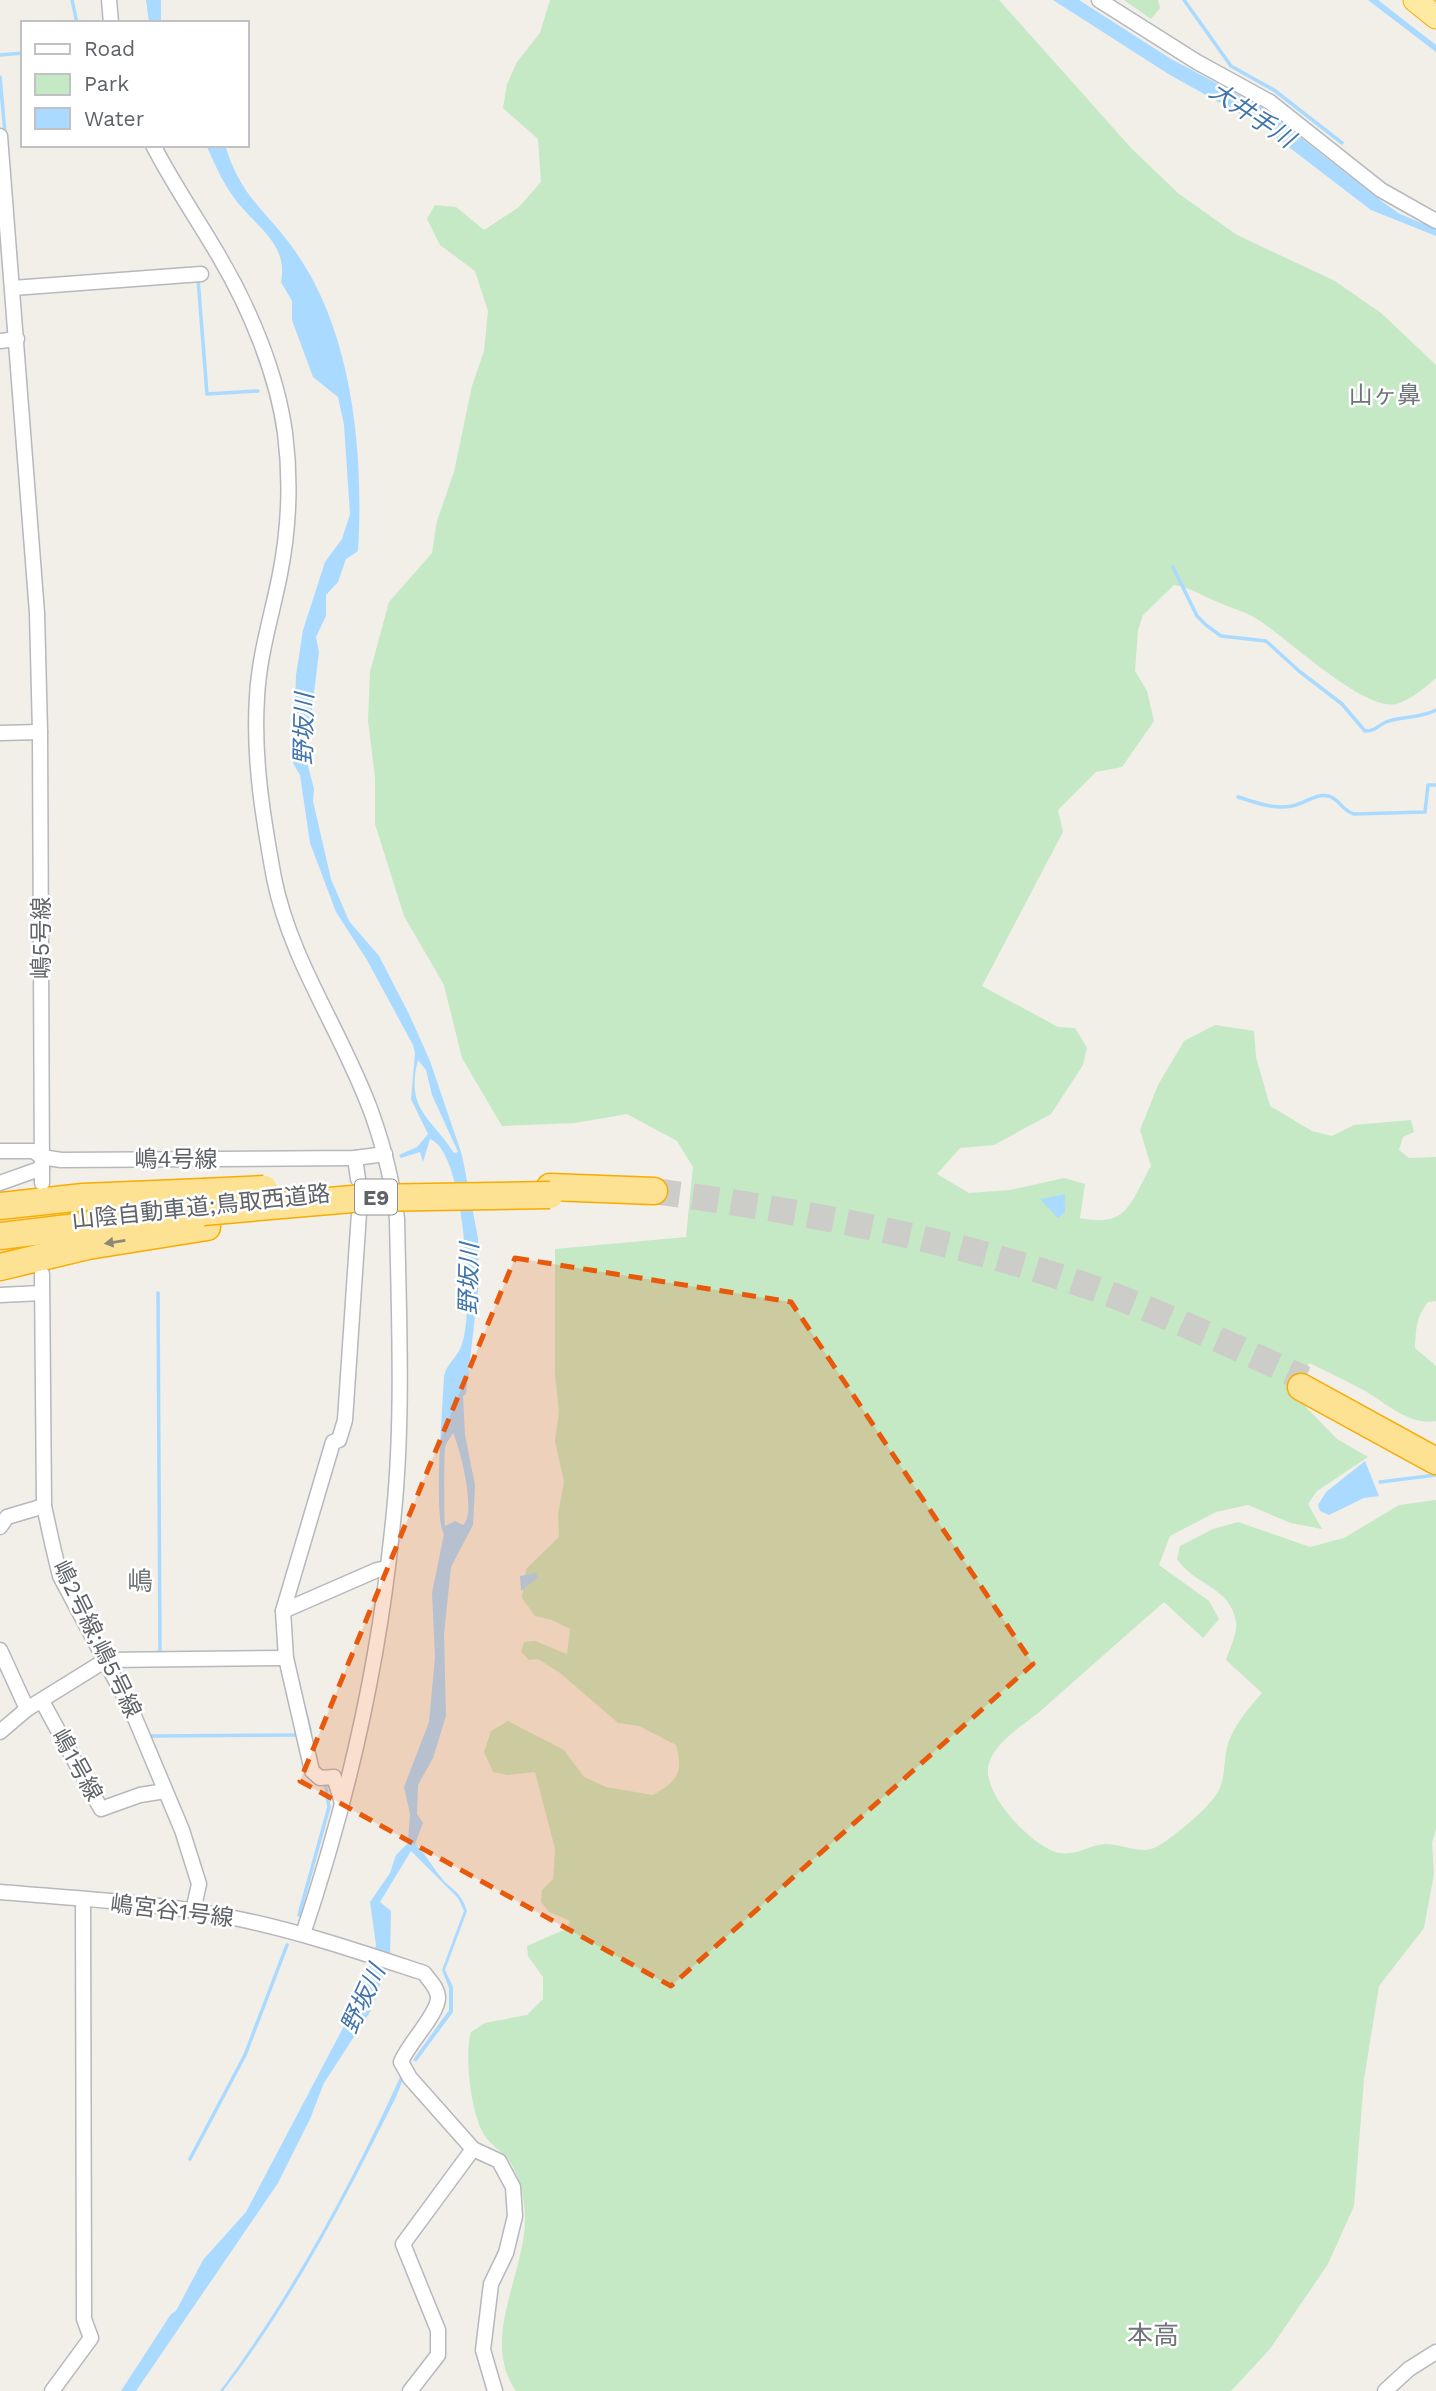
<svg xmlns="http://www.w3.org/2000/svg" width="1436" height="2391" font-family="'Work Sans','Noto Sans JP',sans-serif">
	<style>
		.green { fill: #c5e8c5 }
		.water { fill: #aadaff; fill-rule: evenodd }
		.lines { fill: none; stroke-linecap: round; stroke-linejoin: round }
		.stream { stroke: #aadaff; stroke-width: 3.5 }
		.motorway-tunnel { stroke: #ccccc8; stroke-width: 26; stroke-dasharray: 26 13; stroke-linecap: butt }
		.minor-casing { stroke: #b5b8bc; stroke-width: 17 }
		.trunk-casing { stroke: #f9ab00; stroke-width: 25 }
		.motorway-casing { stroke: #f9ab00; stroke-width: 29 }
		.minor { stroke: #fff; stroke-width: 14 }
		.trunk { stroke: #feeaa1; stroke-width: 23 }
		.motorway { stroke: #fde293; stroke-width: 26 }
		.motorway-bridge-casing { stroke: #f9ab00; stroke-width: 29; stroke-linecap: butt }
		.motorway-bridge { stroke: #fde293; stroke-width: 26 }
		.oneway { fill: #8e8975 }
		.marked { fill: #e8590c; fill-opacity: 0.2; stroke: #e8590c; stroke-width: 5; stroke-dasharray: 14 9; stroke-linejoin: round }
		.labels { text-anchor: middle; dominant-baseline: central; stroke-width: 5; stroke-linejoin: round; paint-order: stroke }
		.shield { fill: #fff; stroke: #8f9295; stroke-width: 2 }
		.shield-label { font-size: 21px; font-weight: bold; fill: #5f6368 }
		.street-label { font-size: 23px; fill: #5f6368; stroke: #fff }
		.water-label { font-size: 24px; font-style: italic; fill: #4174aa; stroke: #fff }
		.neighbourhood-label { font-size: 24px; fill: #70757a; stroke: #fff }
		.quarter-label { font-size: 26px; fill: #70757a; stroke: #fff }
	</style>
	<rect width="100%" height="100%" fill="#f1efe8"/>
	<g class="green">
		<path d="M550,0H999L1132,149L1179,194L1237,235L1335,281L1381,313L1436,365V678C1425,688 1410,700 1396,704C1364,712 1285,636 1257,619C1244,611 1231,608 1218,602C1202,596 1192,588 1174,585L1143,615L1138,630L1135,671L1147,691L1154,721L1122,767L1096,772L1058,810L1063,832L982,986L1058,1027L1075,1028L1087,1048L1083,1065L1051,1114L994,1145L960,1148L937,1174L969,1193L1010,1190L1064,1178L1085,1184L1080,1218C1128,1228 1130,1203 1151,1166L1140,1130L1158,1085L1184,1041L1215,1025L1254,1031L1256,1057L1270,1106L1312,1131L1332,1136L1354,1125L1411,1120L1414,1132L1403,1137L1399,1150L1409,1158L1436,1157V1301L1428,1302C1416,1317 1416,1329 1415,1348L1436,1366V1421C1410,1426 1386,1403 1365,1391C1347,1381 1328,1372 1309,1363L1295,1396L1337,1439L1368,1457L1317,1491L1308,1504L1322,1529L1291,1523L1248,1505L1216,1512L1170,1536L1159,1565L1209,1601L1219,1619L1203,1638L1164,1602C1124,1637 1084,1672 1044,1708C1026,1724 998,1738 989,1763C979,1792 1034,1849 1060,1853C1077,1856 1091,1844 1106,1844C1123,1844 1143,1856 1158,1846C1175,1836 1212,1806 1220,1788C1225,1776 1224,1760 1227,1747C1233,1726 1248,1709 1262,1693L1226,1660C1229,1650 1238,1632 1236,1622C1231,1587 1194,1585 1177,1559L1180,1546L1213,1529L1238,1522L1310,1547L1344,1538L1399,1505L1436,1500V1829L1432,1843L1434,1874L1424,1928L1379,1986L1364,2079L1354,2206L1328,2264L1270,2349L1231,2391H516C479,2338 527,2272 525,2215C524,2197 519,2173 508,2159C501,2151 491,2145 485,2136C471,2115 464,2056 471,2032L485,2023L527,2015L543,1999V1977L528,1956L527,1946L566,1929L570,1921L549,1912L541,1902L542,1890L553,1879L555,1849L535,1772L508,1775L493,1772L484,1752L491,1731L508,1721L564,1750L584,1777L606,1787L653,1795C677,1781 684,1773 676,1745L639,1726L618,1723L560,1673L538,1659L529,1660L521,1652L524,1642L535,1641L567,1654L570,1629L552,1620L535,1616L522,1598L526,1569L559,1537L558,1514L564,1482L555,1441L559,1411L555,1375V1249L686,1237L693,1167L677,1141L627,1114L575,1123L502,1126L462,1058L444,985L404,916L375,824V778L368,720L370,672L389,602L432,553L437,521L454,472L472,386L484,351L488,311L475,271L440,245L427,219L435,205L456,207L484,230L519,207L541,182L538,139L503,108L507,84L517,62L540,33Z"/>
		<path d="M1124,0H1158L1160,8L1151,19Z"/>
	</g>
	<g class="water">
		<path d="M146,0H161V23H149Z"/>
		<path d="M1053,0H1079L1171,59L1263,108L1384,203L1400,214L1436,229V236L1371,210L1260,125L1170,75Z"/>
		<path d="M1368,0H1378L1436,45V52Z"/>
		<path d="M206,145H225C241,198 266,210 295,251C353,332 364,455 358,551L346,559L338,582L326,595V616L316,637L319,652L306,758L314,789L313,801L331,879L349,921L379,956L409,1014L430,1061L462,1155L478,1238L479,1282L466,1394L463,1396L465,1435L475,1485L473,1525L451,1567L444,1634L446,1716L433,1758L418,1785L417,1814L423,1823L415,1844C426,1854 431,1865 440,1876C451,1891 460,1889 467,1911L445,1970L453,1987V2012L416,2062L413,2060L449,2010V1988L442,1970L464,1911L458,1898L411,1851L380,1902L391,1911L390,1958L370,2012L324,2083L310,2119L278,2183L136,2391H121L171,2314L176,2311L203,2260L246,2212L354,2007L376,1945L370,1902L390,1873L396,1855L408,1843L410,1814L404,1787L429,1722L435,1657L432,1593L444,1534C433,1518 443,1403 444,1376C447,1365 452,1362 457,1354C463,1346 465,1332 466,1323C470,1289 464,1152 430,1139L423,1162L420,1152L401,1158L399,1155L417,1147L428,1134L411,1099L415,1053L413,1045L367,960L336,912L310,843L300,775L293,763L296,675L303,630L325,562L342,539L350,514L344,425L338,397L313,377L292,320V301L281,282C289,241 252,225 232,195C221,179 214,162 206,145ZM418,1060L426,1070L432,1095L458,1152L454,1153C431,1117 405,1110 418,1060ZM453,1433C460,1447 477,1515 463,1525L455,1521L445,1526C444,1523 444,1455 445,1448C447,1441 450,1438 453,1433Z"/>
		<path d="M1065,1194V1212L1058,1218L1040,1199Z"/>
		<path d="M1365,1461L1379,1496L1364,1498L1329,1515L1320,1511L1318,1505L1326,1492Z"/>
		<path d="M536,1573L538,1577L521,1591L520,1576Z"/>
		<path d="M402,2073L404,2077L396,2097C345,2199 293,2300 223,2391H220C293,2293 351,2185 402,2073Z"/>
	</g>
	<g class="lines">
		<g class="stream">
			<path d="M72,0L77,23"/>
			<path d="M1184,0L1231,66L1274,90L1342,143"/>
			<path d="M0,55L23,53"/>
			<path d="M0,77L5,133"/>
			<path d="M198,279L207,394L258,391"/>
			<path d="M1173,567L1197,616L1206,625L1221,636L1266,641L1299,671L1342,704L1365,731C1376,731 1377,726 1386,722C1401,716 1418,719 1436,710"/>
			<path d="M1238,797C1255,802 1274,810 1292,806C1304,804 1316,793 1328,796C1339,798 1342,811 1354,814L1425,812L1428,785H1436"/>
			<path d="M1380,1482L1436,1475"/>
			<path d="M152,1653L160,1652L158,1293"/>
			<path d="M305,1710L310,1730"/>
			<path d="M151,1736L300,1735"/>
			<path d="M299,1915L329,1807L325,1782"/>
			<path d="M190,2159L245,2055L287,1945"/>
		</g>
		<path class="motorway-tunnel" d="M654,1191C810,1212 967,1241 1115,1296C1180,1321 1242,1350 1305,1379"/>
		<g class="minor-casing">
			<g id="minor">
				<path d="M109,0L111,23"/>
				<path d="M1099,0L1197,62L1270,102L1381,190L1436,221"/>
				<path d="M0,136L37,613L40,732"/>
				<path d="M153,145C173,184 198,220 220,258C250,309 277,374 285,433C291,480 289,528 280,574C272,615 259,655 257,697C253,758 263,818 274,878C291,963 343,1033 372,1114C384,1148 393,1183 397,1219C399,1322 404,1428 392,1531C378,1668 347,1803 303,1934"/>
				<path d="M13,288L201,274"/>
				<path d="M0,341L17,339"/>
				<path d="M0,733L40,732L42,1183"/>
				<path d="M0,1151H33L42,1157L61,1160L355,1158L385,1154"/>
				<path d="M355,1158L358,1179"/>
				<path d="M0,1183L42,1168"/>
				<path d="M42,1274L44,1506L53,1547L60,1576L132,1711L182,1830L199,1884L193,1911"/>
				<path d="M0,1295L42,1293"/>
				<path d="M0,1527L7,1517L44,1506"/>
				<path d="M283,1611L377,1570L387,1568"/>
				<path d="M0,1650L27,1709"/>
				<path d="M42,1701L101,1809L140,1795L165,1791"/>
				<path d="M0,1732L27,1709L106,1660L286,1658"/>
				<path d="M342,1803L334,1777L320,1778L312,1771L286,1658L283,1611L333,1442L339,1440L345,1420L359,1213"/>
				<path d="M0,1892C80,1899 160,1902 239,1919C302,1932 363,1953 424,1973C429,1980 438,1988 438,1998C438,2014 408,2044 401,2062L410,2078L473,2149L499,2161L513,2187L515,2216L506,2253L491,2284L483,2350L495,2391"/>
				<path d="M52,2391L91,2338L84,2319L83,1901"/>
				<path d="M410,2391L438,2355V2330L403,2244L473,2149"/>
				<path d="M1385,2391L1409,2369L1436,2352"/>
			</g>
		</g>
		<g class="trunk-casing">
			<path id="trunk" d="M1415,0L1436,17"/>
		</g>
		<g class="motorway-casing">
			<g id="motorway">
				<path d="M550,1187L654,1191"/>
				<path d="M0,1206L83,1197L203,1192"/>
				<path d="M0,1236L184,1214"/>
				<path d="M0,1267L88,1246L207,1227"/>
				<path d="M1301,1387L1436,1461"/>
			</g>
		</g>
		<use href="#minor" class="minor"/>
		<use href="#trunk" class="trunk"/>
		<use href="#motorway" class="motorway"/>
		<g class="motorway-bridge-casing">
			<g id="motorway-bridge">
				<path d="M203,1192L264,1189"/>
				<path d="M203,1212L364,1198L550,1195"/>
			</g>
		</g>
		<use href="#motorway-bridge" class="motorway-bridge"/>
	</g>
	<defs><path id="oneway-solid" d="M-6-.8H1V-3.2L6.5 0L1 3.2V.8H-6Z" transform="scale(1.75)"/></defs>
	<use class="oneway" href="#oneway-solid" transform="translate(115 1242) rotate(171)"/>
	<path class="marked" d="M515,1258L791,1302L1033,1664L671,1986L300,1781Z"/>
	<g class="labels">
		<rect class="shield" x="355" y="1179.5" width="42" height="35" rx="5"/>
		<g class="shield-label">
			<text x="376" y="1197">E9</text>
		</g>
		<g class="street-label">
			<text transform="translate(41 938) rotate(-90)">嶋5号線</text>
			<text x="176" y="1159">嶋4号線</text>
			<text transform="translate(201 1207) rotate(-6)">山陰自動車道;鳥取西道路</text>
			<text transform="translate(97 1639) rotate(64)">嶋2号線;嶋5号線</text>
			<text transform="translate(77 1765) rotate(61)">嶋1号線</text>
			<text transform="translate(172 1911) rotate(7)">嶋宮谷1号線</text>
		</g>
		<g class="water-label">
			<text transform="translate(1252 115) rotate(34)">大井手川</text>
			<text transform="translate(304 729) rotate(-89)">野坂川</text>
			<text transform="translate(469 1279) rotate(-89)">野坂川</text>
			<text transform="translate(363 1999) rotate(-65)">野坂川</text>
		</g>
		<g class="neighbourhood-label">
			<text x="1385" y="395">山ヶ鼻</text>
		</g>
		<g class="quarter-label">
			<text x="140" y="1581">嶋</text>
			<text x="1153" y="2335">本高</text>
		</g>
	</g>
	<rect x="21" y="21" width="228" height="126" fill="#ffffff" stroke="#bfc1c3" stroke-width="2"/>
	<rect x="35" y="44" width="35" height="10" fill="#ffffff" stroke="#bfc1c3" stroke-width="2"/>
	<text x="84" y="56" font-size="21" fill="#5f6368">Road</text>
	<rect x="35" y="74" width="35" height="21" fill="#c5e8c5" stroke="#bfc1c3" stroke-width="2"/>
	<text x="84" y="91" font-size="21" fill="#5f6368">Park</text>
	<rect x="35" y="108" width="35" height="21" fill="#aadaff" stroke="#bfc1c3" stroke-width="2"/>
	<text x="84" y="126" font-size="21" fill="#5f6368">Water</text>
</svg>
